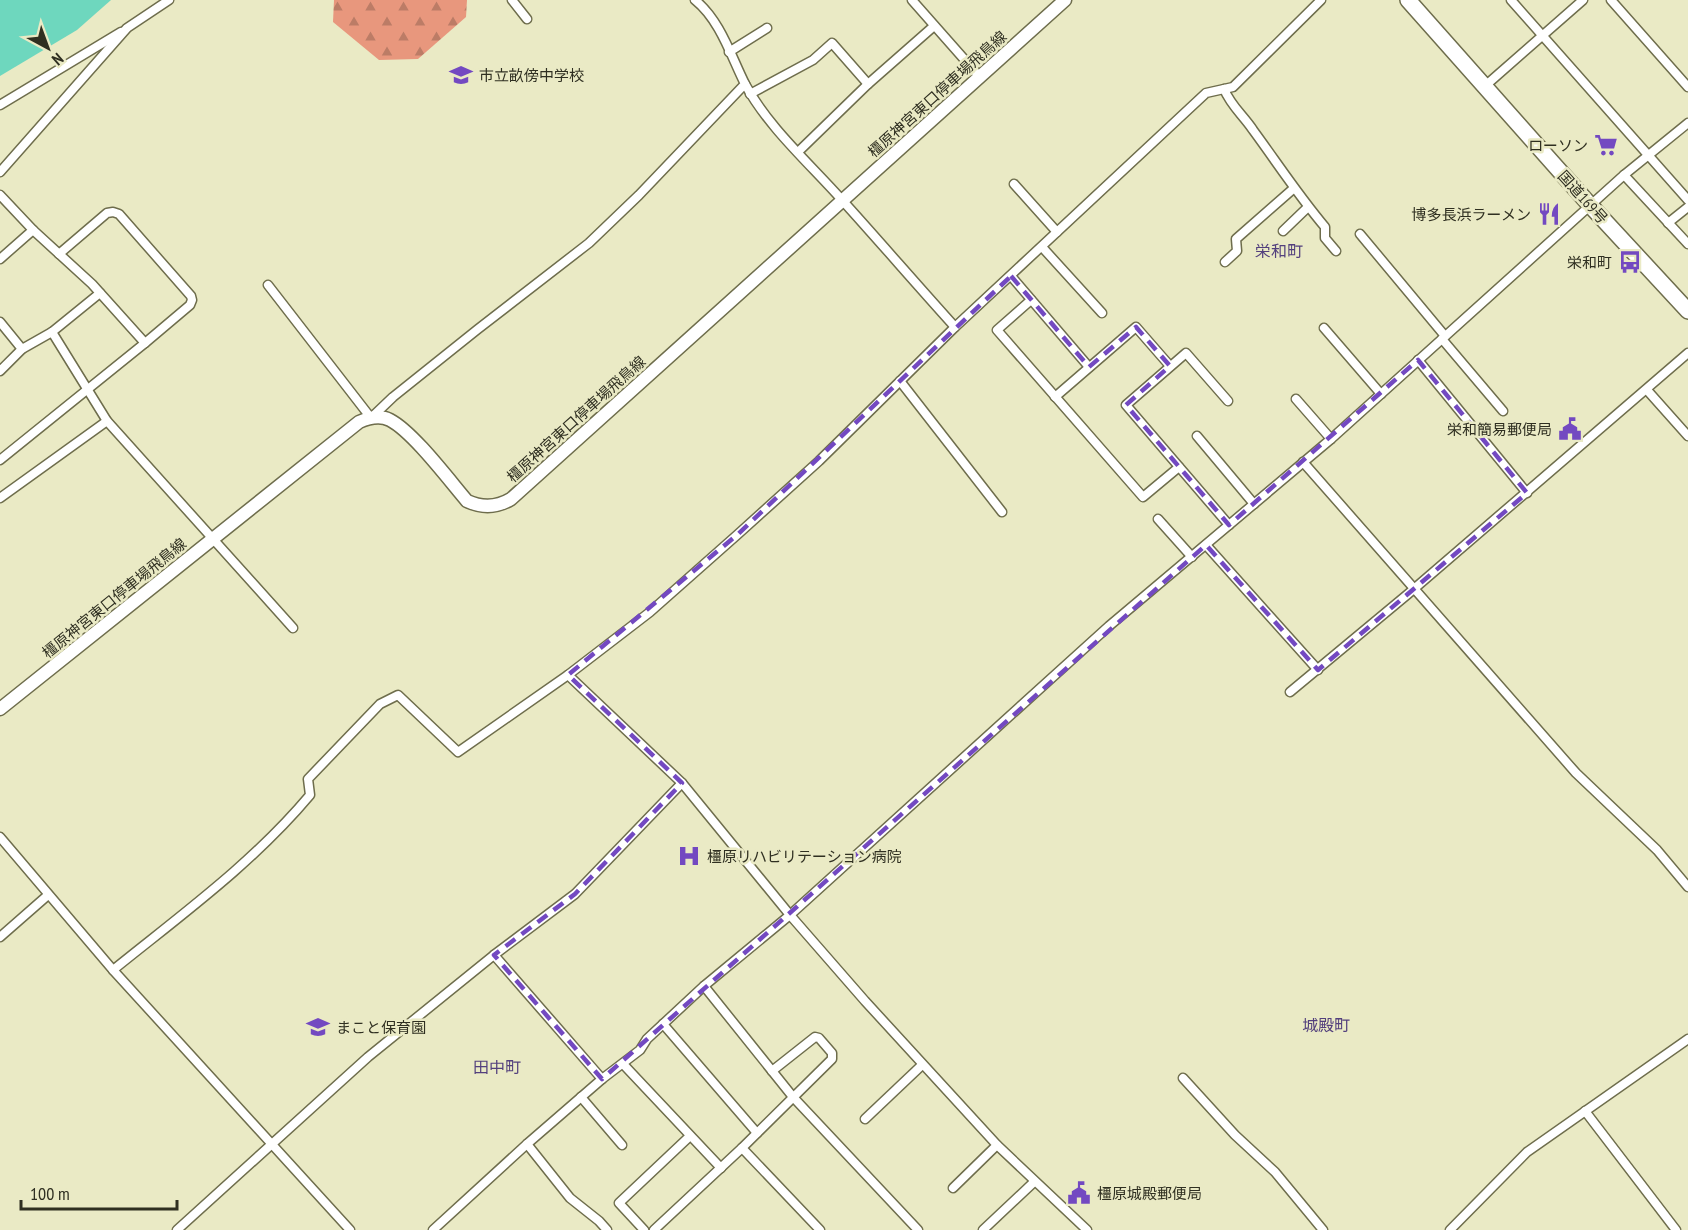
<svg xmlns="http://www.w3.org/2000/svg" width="1688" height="1230" font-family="'PT Sans Narrow','Noto Sans JP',sans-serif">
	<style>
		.forest { fill: url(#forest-firs) }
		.water { fill: #6ed7be }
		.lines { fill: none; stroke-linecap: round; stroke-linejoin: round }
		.street-casing { stroke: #6e6d4c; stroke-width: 11 }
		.secondary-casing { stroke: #6e6d4c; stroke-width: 15 }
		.highway-casing { stroke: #6e6d4c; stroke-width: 18 }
		.street { stroke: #fff; stroke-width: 8 }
		.secondary { stroke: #fff; stroke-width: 12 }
		.highway { stroke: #fff; stroke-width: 15 }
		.marked { fill: none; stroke: #7349c1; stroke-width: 4.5; stroke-dasharray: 12 8; stroke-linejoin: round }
		.labels { text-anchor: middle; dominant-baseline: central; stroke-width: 5; stroke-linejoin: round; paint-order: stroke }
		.poi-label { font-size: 15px; fill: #2f2f21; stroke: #eaeac5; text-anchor: start }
		.street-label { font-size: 15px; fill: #2f2f21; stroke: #eaeac5 }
		.neighbourhood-label { font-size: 16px; fill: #53407d; stroke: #eaeac5 }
	</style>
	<defs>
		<pattern id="forest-firs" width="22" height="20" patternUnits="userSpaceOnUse" patternTransform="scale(1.5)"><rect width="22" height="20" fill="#e8977d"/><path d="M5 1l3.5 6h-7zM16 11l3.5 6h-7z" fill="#bc7c66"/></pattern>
	</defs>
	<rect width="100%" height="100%" fill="#eaeac5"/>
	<path class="forest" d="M334,0H467L466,17L418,59L379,60L333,22Z"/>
	<path class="water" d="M0,0H111L77,30L0,76Z"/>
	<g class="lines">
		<g class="street-casing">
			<g id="street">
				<path d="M512,0L527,19"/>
				<path d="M912,0L979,76"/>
				<path d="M1511,0L1688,200"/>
				<path d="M1611,0L1688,87"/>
				<path d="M729,52L767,28"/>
				<path d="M745,84C768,127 810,164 842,200C880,242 917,285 955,327"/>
				<path d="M1485,86L1583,0"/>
				<path d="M1224,89C1231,106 1243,115 1253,130C1278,164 1298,195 1325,227V238L1336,251"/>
				<path d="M750,94L813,60L832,43L868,84"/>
				<path d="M0,105L121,32"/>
				<path d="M798,152L868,84L934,26"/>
				<path d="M0,172L127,28L169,0"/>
				<path d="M1624,175L1688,244"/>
				<path d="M1014,184L1057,232"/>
				<path d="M0,195L33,230L92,284L145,343L0,460"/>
				<path d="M1668,223L1688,207"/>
				<path d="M1283,231L1308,207"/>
				<path d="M1360,234L1445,336"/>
				<path d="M1042,247L1102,313"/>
				<path d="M59,254L107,213L113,212L119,214L191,296L192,300L190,305L145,343"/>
				<path d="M0,259L33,230"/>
				<path d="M1225,262L1237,251L1236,239L1293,189"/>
				<path d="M1011,276L1089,367"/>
				<path d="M268,285L371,418L393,397L478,329L589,243L639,195L745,84C731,56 720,20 695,0"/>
				<path d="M1031,300L997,330L1143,497L1179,467"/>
				<path d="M0,322L22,349"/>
				<path d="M1324,328L1381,394"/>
				<path d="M52,332L107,421L293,628"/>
				<path d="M1442,339L1503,411"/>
				<path d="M1418,360L1527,493"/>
				<path d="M0,371L22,349L52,332L100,293"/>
				<path d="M900,381L1002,512"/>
				<path d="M1647,390L1688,436"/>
				<path d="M1055,397L1136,327L1170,366"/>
				<path d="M1296,399L1331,439"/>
				<path d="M1228,401L1186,353L1126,405L1229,525"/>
				<path d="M1197,436L1254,504"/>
				<path d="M1303,462L1576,773L1657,850L1688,887"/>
				<path d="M0,498L107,421"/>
				<path d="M1158,519L1192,557"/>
				<path d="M1206,545L1318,670"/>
				<path d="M568,675L682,783L790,915L865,1001L997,1145L1087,1230"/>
				<path d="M1290,692L1408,594L1688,353"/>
				<path d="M0,837L113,970L350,1230"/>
				<path d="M0,937L48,895"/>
				<path d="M494,955L602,1079"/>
				<path d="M113,970C181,915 253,863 310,795L308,779L380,704L398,695L458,752L568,675L650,612L737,535L819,461L955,327L1206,93L1233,87L1321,0"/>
				<path d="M704,986L793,1097L918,1230"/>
				<path d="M663,1024L757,1133"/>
				<path d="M623,1064L721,1168"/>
				<path d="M1183,1078L1235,1135L1275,1172L1323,1230"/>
				<path d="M581,1097L622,1145"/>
				<path d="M1585,1111L1676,1230"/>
				<path d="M865,1119L922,1065"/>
				<path d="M527,1144L570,1198L599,1221L607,1230"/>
				<path d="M742,1148L820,1230"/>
				<path d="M953,1188L997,1145"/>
				<path d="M177,1230L368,1057L494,955L575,894L682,783"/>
				<path d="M433,1230L527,1144L602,1079L640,1050L647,1039L704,986L790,915L1109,626L1331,439L1624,175L1688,123"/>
				<path d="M644,1230L619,1203L690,1136"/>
				<path d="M654,1230L742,1148L832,1059V1053L819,1038L815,1037L772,1071"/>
				<path d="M983,1230L1034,1182"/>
				<path d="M1450,1230L1527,1152L1688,1039"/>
			</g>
		</g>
		<g class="secondary-casing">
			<path id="secondary" d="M0,709L359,422C368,418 380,415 390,420C413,432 449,480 467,501C482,508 496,508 511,499L1065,0"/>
		</g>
		<g class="highway-casing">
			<path id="highway" d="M1408,0L1589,204L1688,311"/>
		</g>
		<use href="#street" class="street"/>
		<use href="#secondary" class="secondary"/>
		<use href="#highway" class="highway"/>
	</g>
	<path class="marked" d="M1011,276L1089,367L1136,327L1170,366L1126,405L1229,525L1418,360L1527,493L1318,670L1206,545L602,1079L494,955L575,894L682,783L568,675L737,535Z"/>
	<defs>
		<g id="school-bare" transform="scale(1.8)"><path d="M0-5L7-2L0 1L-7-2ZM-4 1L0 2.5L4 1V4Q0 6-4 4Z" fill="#7349c1" stroke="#eaeac5" stroke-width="2.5" paint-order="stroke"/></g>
		<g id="supermarket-bare" transform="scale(1.8)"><path d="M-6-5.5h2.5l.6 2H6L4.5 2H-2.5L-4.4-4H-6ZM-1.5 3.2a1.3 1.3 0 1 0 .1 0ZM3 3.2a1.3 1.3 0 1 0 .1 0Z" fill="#7349c1" stroke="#eaeac5" stroke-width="2.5" paint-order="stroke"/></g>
		<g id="restaurant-bare" transform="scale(1.8)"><path d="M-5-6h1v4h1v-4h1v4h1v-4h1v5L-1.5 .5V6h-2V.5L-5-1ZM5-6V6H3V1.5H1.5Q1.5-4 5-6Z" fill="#7349c1" stroke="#eaeac5" stroke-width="2.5" paint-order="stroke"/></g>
		<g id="bus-bare" transform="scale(1.8)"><path d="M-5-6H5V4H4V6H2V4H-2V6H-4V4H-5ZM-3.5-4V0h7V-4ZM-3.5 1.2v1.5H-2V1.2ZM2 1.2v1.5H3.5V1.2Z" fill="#7349c1" stroke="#eaeac5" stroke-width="2.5" paint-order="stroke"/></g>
		<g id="civic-bare" transform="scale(1.8)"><path d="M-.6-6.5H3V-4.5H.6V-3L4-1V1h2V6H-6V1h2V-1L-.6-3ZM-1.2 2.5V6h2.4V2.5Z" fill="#7349c1" stroke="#eaeac5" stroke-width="2.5" paint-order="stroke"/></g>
		<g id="hospital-bare" transform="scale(1.8)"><path d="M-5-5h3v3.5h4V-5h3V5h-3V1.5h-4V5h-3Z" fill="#7349c1" stroke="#eaeac5" stroke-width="2.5" paint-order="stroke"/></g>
	</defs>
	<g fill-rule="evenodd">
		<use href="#school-bare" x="461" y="75"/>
		<use href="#supermarket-bare" x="1606" y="145"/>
		<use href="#restaurant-bare" x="1549" y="214"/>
		<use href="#bus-bare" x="1630" y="262"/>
		<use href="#civic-bare" x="1570" y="429"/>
		<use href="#hospital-bare" x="689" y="856"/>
		<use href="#school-bare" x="318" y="1027"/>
		<use href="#civic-bare" x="1079" y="1193"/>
	</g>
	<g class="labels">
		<g class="poi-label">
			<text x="479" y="75">市立畝傍中学校</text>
			<text x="1588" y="145" text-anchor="end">ローソン</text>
			<text x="1531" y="214" text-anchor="end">博多長浜ラーメン</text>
			<text x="1612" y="262" text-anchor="end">栄和町</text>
			<text x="1552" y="429" text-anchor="end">栄和簡易郵便局</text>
			<text x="707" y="856">橿原リハビリテーション病院</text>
			<text x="336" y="1027">まこと保育園</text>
			<text x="1097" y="1193">橿原城殿郵便局</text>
		</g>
		<g class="street-label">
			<text transform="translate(937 94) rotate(-42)">橿原神宮東口停車場飛鳥線</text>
			<text transform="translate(1583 197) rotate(48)">国道169号</text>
			<text transform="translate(576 419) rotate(-42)">橿原神宮東口停車場飛鳥線</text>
			<text transform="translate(114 598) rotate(-39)">橿原神宮東口停車場飛鳥線</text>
		</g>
		<g class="neighbourhood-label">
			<text x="1279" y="251">栄和町</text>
			<text x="1326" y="1025">城殿町</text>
			<text x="497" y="1067">田中町</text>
		</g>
	</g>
	<g transform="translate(48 48) rotate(139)" stroke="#eaeac5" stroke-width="4.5" paint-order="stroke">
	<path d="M0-4.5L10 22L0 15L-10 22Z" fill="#2f2f21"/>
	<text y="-9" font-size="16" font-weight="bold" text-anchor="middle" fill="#2f2f21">N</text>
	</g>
	<path d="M21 1200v9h156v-9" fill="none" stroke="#2f2f21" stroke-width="3"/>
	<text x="30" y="1200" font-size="18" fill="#2f2f21" stroke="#eaeac5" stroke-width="4.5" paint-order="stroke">100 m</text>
</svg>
